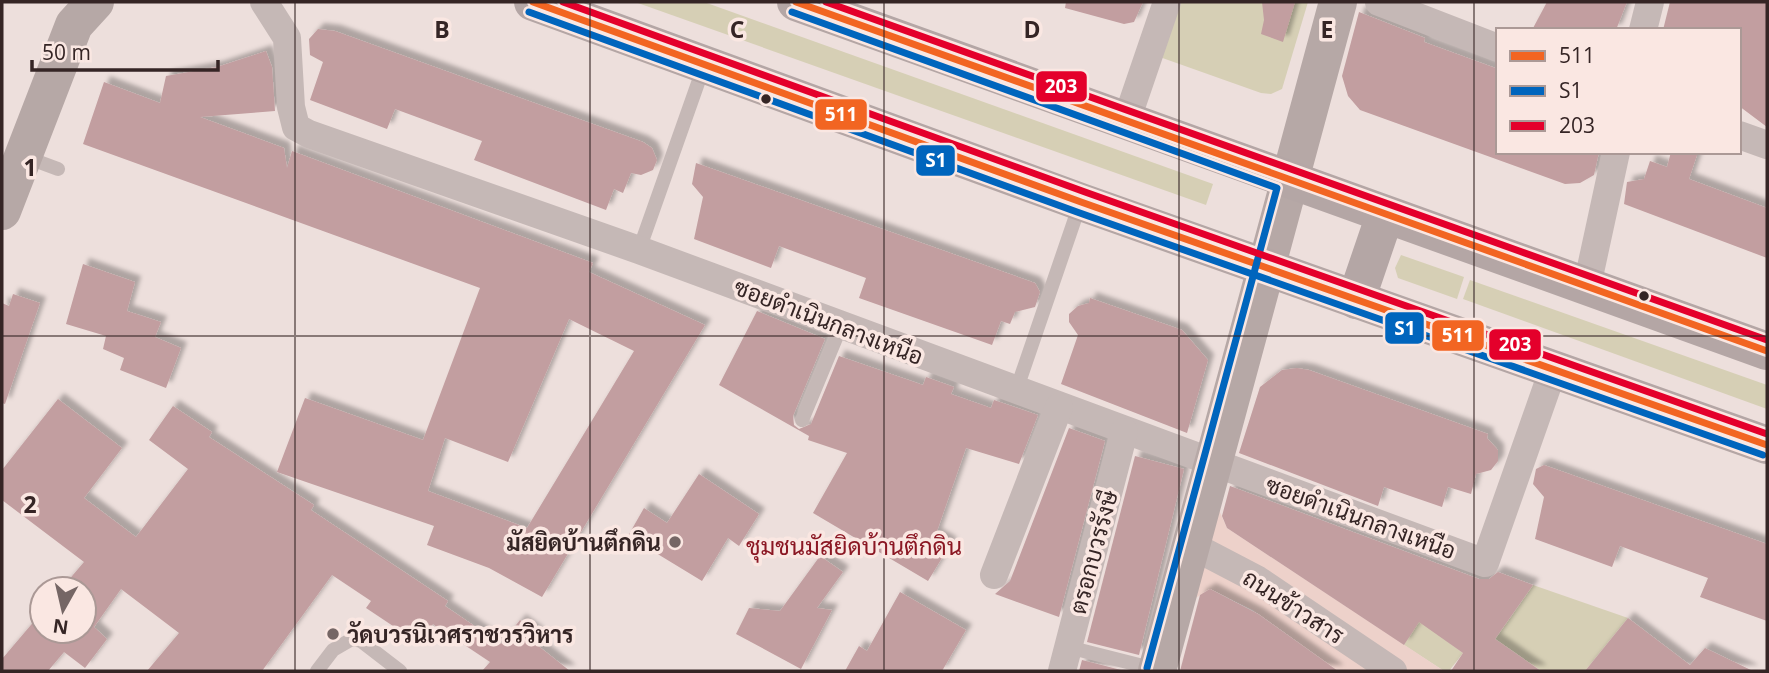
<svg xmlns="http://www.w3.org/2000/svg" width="1769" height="673" font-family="'Open Sans',Sarabun,sans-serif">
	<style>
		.green { fill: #d6cfb5 }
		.plaza { fill: #edd1ca }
		.building { fill: #c29ea0; fill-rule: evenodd; filter: url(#shadow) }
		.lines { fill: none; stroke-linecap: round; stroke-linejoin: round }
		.lane { stroke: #c5b8b6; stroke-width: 14 }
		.street { stroke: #c5b8b6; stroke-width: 28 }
		.secondary { stroke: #b6a8a6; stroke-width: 38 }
		.primary { stroke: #b4a6a5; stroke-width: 38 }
		.bus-1-casing { stroke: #fae7e2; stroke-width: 12 }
		.bus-2-casing { stroke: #fae7e2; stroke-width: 12 }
		.bus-3-casing { stroke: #fae7e2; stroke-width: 12 }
		.bus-1 { stroke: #f26522; stroke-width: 7 }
		.bus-2 { stroke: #0065bd; stroke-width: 7 }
		.bus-3 { stroke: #e4002b; stroke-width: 7 }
		.grid { fill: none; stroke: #352525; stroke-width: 2; stroke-opacity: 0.55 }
		.bus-dot { fill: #352525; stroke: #fae7e2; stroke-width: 2.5 }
		.poi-dot { fill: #756665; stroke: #fae7e2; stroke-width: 2.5 }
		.labels { text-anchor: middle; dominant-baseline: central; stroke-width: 7; stroke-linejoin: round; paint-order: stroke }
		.street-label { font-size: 23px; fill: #352525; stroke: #fae7e2 }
		.poi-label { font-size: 23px; font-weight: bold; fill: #352525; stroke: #fae7e2; text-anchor: end }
		.neighbourhood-label { font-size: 24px; fill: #8b1723; stroke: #fae7e2 }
		.grid-label { font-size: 23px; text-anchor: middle; font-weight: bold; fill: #352525; stroke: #fae7e2; stroke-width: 7; stroke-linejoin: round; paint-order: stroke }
		.line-badge { stroke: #fae7e2; stroke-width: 2.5 }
		.badge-label { font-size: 19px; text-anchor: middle; font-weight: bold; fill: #fff }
	</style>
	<defs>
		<filter id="shadow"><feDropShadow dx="6" dy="-6" stdDeviation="2" flood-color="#0004"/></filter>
	</defs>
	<rect width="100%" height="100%" fill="#eddfdc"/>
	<g class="green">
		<path d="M635,2H704L1213,184L1206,205Z"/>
		<path d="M1173,2H1308L1282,89L1271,94L1261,93L1154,55Z"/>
		<path d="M1401,255L1464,277L1457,299L1398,278L1395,268Z"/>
		<path d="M1470,280L1767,385V409L1463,299Z"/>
		<path d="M1533,585L1628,618L1585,671H1541L1495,639Z"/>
		<path d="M1417,619L1463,653L1449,671H1444L1404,645Z"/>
	</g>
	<path class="plaza" d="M1217,506L1227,528L1444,671H1338L1253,610L1210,589L1194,599Z"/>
	<g class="building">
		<path d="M1066,2H1143L1134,22L1124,24L1065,8Z"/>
		<path d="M1262,2H1295L1283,42L1261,34L1264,20Z"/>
		<path d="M1547,2H1627L1616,30H1532Z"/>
		<path d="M1670,2H1767V127L1739,106V30H1663Z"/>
		<path d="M1359,12L1425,38L1424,42L1498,69V152H1599L1594,175L1580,183L1565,184L1360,110L1348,96L1342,76Z"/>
		<path d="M318,29L335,31L643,142L652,148L657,160L653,170L641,175L631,173L623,193L614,189L606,210L474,160L482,141L395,109L387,129L310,100L323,62L310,55L309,39Z"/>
		<path d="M266,51L272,67L275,111L200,117L284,148L287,168L292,151L593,263L589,272L705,325L542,597L489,568L427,545L434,526L277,472L305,398L423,440L480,288L83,144L104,82L160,103L166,76L217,67ZM569,319L634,351L527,528L428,491L445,438L508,462Z"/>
		<path d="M1671,152H1698L1689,179L1767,208V258L1624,204L1627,182L1644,179L1650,161L1667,167Z"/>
		<path d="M696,163L1035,283L1040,292L1035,307L1015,312L1010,324L1001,321L992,345L859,298L866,278L779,246L771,268L694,239L703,197L692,184Z"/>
		<path d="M83,264L135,282L127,311L161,322L155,337L181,348L166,388L120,370L124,358L103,349L106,336L66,324Z"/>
		<path d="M13,294L40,303L5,404L2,403V303L9,306Z"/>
		<path d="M1090,298L1182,330L1208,360L1187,433L1061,384L1078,335L1069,322V314L1078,306L1089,303Z"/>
		<path d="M757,311L825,339L793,416L794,425L799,429L811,424L839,356L923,385L926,377L954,387L951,394L991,408L994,400L1038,415L1019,464L966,448L936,534L951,543L928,581L813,513L847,453L808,440L809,436L719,385Z"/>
		<path d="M1297,368L1309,370L1488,434L1487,438L1498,450V461L1491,470L1476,474L1471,494L1448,487L1442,507L1384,487L1378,506L1239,453L1260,387L1282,370Z"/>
		<path d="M58,399L122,448L84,498L136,537L188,469L149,440L173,406L212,432L209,437L314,505L311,510L448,601L445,606L501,644L520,620L538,633L532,641L570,671H482L490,662L451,636L449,638L433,624L420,644L366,608L371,601L332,575L262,671H147L179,633L121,589L94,627L107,639L85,668L64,652L48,671H2V659L42,612V631H84V589H61L84,562L2,500V470Z"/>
		<path d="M1069,428L1105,441L1059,617L995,594L1010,581Z"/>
		<path d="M1135,456L1184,469L1139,655L1087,642Z"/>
		<path d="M1544,465L1767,544V621L1700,597L1708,578L1620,546L1612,567L1535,539L1544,497L1533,484L1536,469Z"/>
		<path d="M699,474L759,514L739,546L728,538L702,581L628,536L644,508L667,523Z"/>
		<path d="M1230,486L1479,579H1489L1498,572L1533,585L1495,639L1541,671H1451L1463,653L1419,622L1404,645L1227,528L1222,516Z"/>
		<path d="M820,556L843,572L817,608L832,610L801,669L736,634L749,608L780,611Z"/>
		<path d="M1210,589L1258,614L1338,671H1180L1200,595Z"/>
		<path d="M900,592L966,630L942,671H845L859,646L867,651Z"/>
		<path d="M1628,618L1690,665L1705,648L1753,671H1585Z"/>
		<path d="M1082,660L1125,671H1079Z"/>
	</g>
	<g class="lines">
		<g class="lane">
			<path d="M23,156L58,169"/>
			<path d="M639,250L704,66"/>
			<path d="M1016,391L1080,204"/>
			<path d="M802,420L841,326"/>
			<path d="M1068,647L1155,669"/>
			<path d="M317,671L333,650L352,639L361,641L400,671"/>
		</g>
		<g class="street">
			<path d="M264,2L287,38L291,107L296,127L309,134L639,250L1485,563L1553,370"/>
			<path d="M1379,2L1498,48"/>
			<path d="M1643,30L1650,2"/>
			<path d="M1126,122L1167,2"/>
			<path d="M1739,135L1767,145"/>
			<path d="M1587,286L1616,152"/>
			<path d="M1191,545L1258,580L1393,671"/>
			<path d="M994,575L1059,407"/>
			<path d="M1062,671L1124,432"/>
		</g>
		<g class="secondary">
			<path d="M2,211L74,25L95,2"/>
			<path d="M1157,671L1338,2"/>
		</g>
		<g class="primary">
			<path d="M533,2L1081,202L1767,445"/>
			<path d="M796,2L1767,351"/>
			<path d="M1356,300L1385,215"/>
		</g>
		<g class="bus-1-casing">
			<g id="bus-1">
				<path d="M533,2L1081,202L1767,445"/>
				<path d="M796,2L1767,351"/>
			</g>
		</g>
		<g class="bus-2-casing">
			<g id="bus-2">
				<path d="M529,12L1077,212L1763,455"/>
				<path d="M792,12L1277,188L1147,668"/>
			</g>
		</g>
		<g class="bus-3-casing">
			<g id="bus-3">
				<path d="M563,2L1085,192L1767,434"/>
				<path d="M826,2L1767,340"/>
			</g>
		</g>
		<use href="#bus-1" class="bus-1"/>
		<use href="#bus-2" class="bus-2"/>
		<use href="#bus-3" class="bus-3"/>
	</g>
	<path class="grid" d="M295,2V671M590,2V671M884,2V671M1179,2V671M1474,2V671M2,336H1767"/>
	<g class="bus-dot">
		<circle cx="766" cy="99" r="6"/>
		<circle cx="1644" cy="296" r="6"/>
	</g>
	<g class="poi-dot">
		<circle cx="675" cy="542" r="7"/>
		<circle cx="333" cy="634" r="7"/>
	</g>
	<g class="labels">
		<g class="street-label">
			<text transform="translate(829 321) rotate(21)">ซอยดำเนินกลางเหนือ</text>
			<text transform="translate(1361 517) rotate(20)">ซอยดำเนินกลางเหนือ</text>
			<text transform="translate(1093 552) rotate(-75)">ตรอกบวรรังษี</text>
			<text transform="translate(1294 606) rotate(33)">ถนนข้าวสาร</text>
		</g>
		<g class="poi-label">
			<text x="661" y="542">มัสยิดบ้านตึกดิน</text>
			<text x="347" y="634" text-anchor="start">วัดบวรนิเวศราชวรวิหาร</text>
		</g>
		<g class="neighbourhood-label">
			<text x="854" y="545">ชุมชนมัสยิดบ้านตึกดิน</text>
		</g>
	</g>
	<g class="grid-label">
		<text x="442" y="38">B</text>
		<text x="737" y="38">C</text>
		<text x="1032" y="38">D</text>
		<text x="1327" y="38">E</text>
		<text x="30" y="176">1</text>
		<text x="30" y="513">2</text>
	</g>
	<g class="line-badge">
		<rect x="1035" y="70" width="53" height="33" rx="7" fill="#e4002b"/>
		<rect x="814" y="98" width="54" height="33" rx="7" fill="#f26522"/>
		<rect x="915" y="144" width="41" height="33" rx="7" fill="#0065bd"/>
		<rect x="1384" y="311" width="41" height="34" rx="7" fill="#0065bd"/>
		<rect x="1431" y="319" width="54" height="33" rx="7" fill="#f26522"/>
		<rect x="1488" y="328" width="54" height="33" rx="7" fill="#e4002b"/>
	</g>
	<g class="badge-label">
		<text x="1061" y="93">203</text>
		<text x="841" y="121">511</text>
		<text x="936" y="167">S1</text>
		<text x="1405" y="335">S1</text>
		<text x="1458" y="342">511</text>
		<text x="1515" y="351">203</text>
	</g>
	<rect width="1769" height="673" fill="none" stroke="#352525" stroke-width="7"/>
	<rect x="1496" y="28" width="245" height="126" fill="#fae7e2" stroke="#ab9996" stroke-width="2"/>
	<rect x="1510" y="51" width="35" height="10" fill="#f26522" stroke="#ab9996" stroke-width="2"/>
	<text x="1559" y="63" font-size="21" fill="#352525">511</text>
	<rect x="1510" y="86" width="35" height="10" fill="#0065bd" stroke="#ab9996" stroke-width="2"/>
	<text x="1559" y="98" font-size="21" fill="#352525">S1</text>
	<rect x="1510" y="121" width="35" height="10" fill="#e4002b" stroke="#ab9996" stroke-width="2"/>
	<text x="1559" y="133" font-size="21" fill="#352525">203</text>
	<g transform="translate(63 610) rotate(188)"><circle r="33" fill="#fae7e2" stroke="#ab9996" stroke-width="2"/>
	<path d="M0-5L12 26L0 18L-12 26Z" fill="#756665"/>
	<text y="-10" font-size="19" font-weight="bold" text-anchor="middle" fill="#352525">N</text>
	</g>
	<path d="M32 60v10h186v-10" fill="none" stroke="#352525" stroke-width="3.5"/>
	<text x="42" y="60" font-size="21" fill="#352525" stroke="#fae7e2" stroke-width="5" paint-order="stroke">50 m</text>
</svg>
